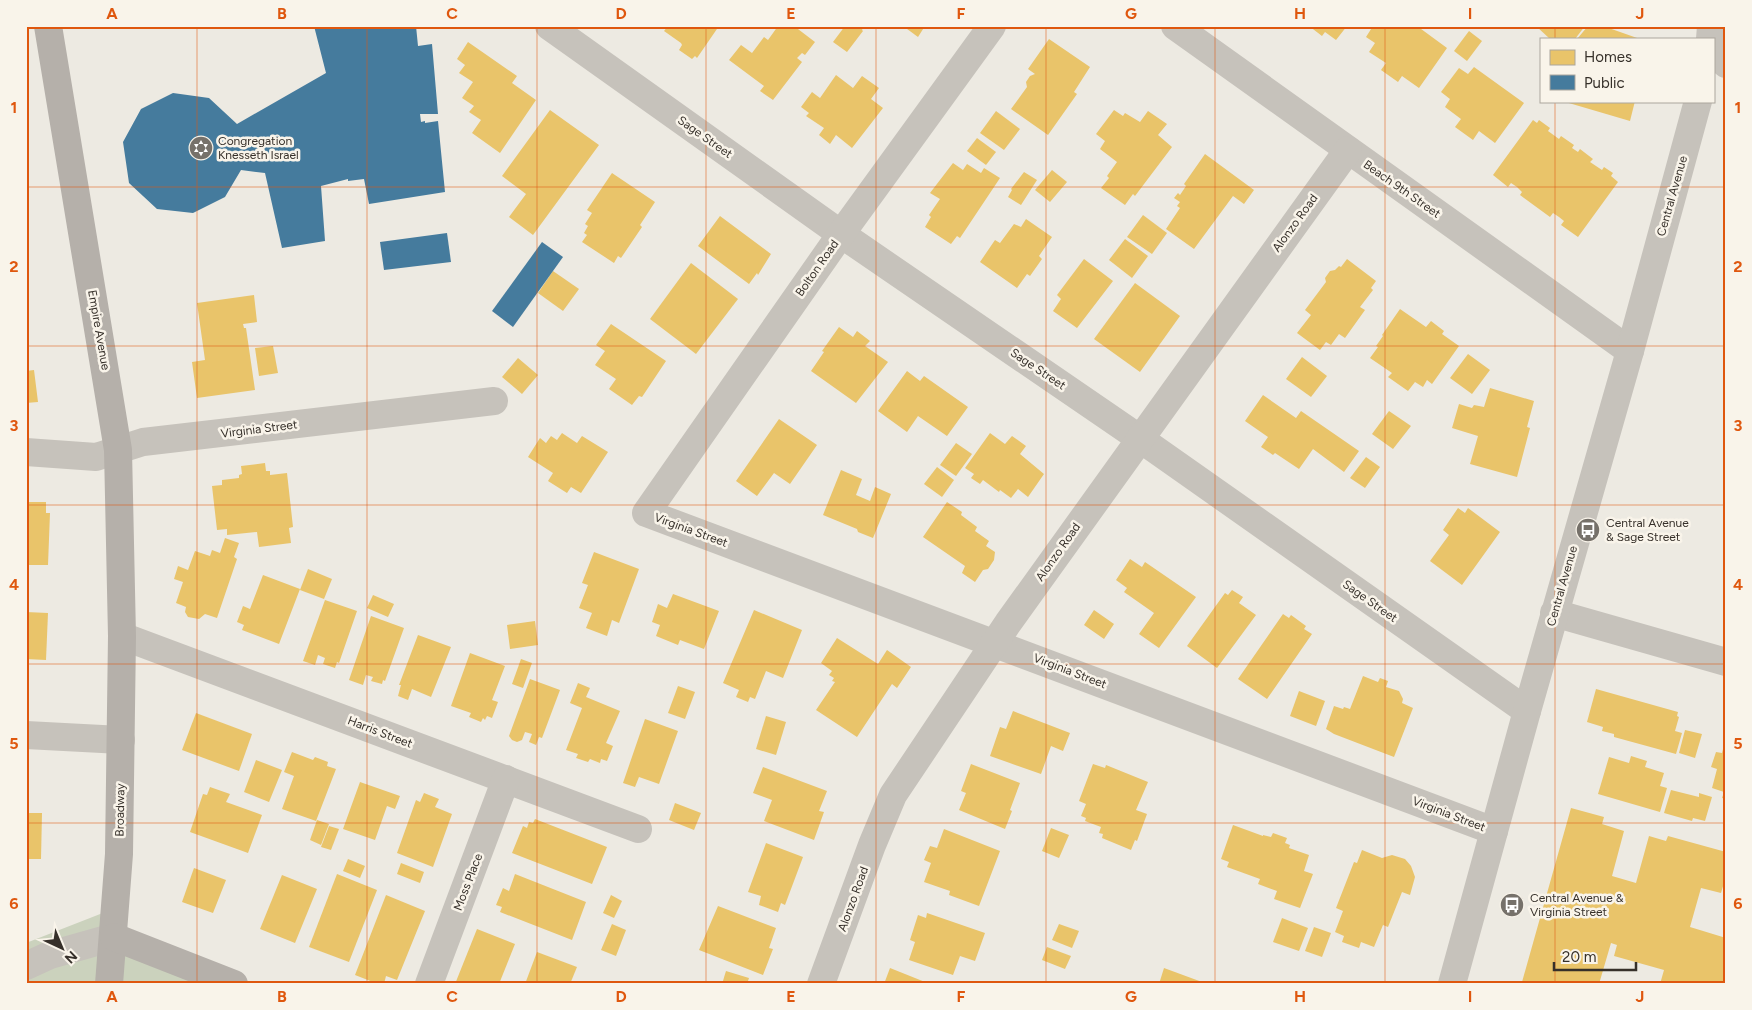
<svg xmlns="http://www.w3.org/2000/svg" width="1752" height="1010" font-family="Figtree,sans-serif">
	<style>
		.green { fill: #cbd2bd }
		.homes { fill: #e9c46a }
		.public { fill: #457b9d }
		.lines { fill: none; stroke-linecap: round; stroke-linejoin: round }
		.minor { stroke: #c6c2bb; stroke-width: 28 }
		.major { stroke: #b5b0aa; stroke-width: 28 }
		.grid { fill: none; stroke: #df570e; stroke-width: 1; stroke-opacity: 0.55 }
		.labels { text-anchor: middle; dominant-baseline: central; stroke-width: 5; stroke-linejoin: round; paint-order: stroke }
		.street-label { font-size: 12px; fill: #36302a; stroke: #f9f4ea }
		.poi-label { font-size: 12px; fill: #36302a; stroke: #f9f4ea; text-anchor: start }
		.neatline { fill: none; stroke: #df570e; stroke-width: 2 }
		.grid-label { font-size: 16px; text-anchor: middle; font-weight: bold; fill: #df570e }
	</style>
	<rect width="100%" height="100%" fill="#edeae2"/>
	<g class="green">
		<path d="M113,909L104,984H26V943Z"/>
		<path d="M123,949L215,984H120Z"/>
	</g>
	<g class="homes">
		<path d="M668,26H719L697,58L695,56L692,59L679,50L682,45L681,43L664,31Z"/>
		<path d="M778,26H794L815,42L805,55L802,53L797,58L802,62L773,100L760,91L764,86L729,60L741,45L752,53L764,37L768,40Z"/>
		<path d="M845,26H864L862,30L863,31L847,52L833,42Z"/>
		<path d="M903,26H925L918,37Z"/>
		<path d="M1309,26H1347L1336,40L1325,32L1322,36Z"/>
		<path d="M1373,26H1417L1447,48L1419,88L1402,76L1398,82L1381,70L1386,63L1369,52L1375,43L1366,37Z"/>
		<path d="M1536,26H1585L1575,39H1550Z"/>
		<path d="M1588,26L1592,28L1593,26H1603L1640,39H1577Z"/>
		<path d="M1469,31L1482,41L1467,61L1454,51Z"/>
		<path d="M1049,39L1090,67L1074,92L1077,94L1048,135L1011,109L1027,87L1026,82L1030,76L1035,74L1028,69Z"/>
		<path d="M468,42L517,76L512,83L536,100L500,153L472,133L481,120L469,112L474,106L462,98L473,82L459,73L465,65L457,59Z"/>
		<path d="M1474,67L1524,103L1495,143L1479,131L1473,140L1455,127L1461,119L1445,107L1450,99L1441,92L1459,68L1468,74Z"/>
		<path d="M836,75L853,88L862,76L879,88L871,99L883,108L852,148L836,135L830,144L819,135L824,128L806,116L809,113L801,107L812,92L820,98Z"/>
		<path d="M1562,101H1635L1630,121Z"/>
		<path d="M550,110L599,145L533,235L509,217L526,194L502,176Z"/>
		<path d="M1114,110L1123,116L1125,113L1140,122L1148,111L1167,124L1158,135L1172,147L1135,196L1133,194L1125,205L1101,188L1109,178L1107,176L1117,162L1100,149L1105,141L1096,134Z"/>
		<path d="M996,111L1020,129L1004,150L980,133Z"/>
		<path d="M1533,120L1537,123L1539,120L1550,128L1548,131L1559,139L1561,136L1574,145L1572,148L1578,152L1580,149L1593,159L1590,162L1602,170L1604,167L1613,173L1611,176L1618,182L1578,237L1561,225L1564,221L1559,217L1553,213L1550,217L1520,195L1522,192L1517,187L1511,183L1508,187L1493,175Z"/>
		<path d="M977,138L996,152L986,165L967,151Z"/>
		<path d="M1205,154L1254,190L1244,204L1233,196L1194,249L1166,229L1180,208L1177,206L1180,202L1174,198L1178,193L1180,195L1186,186L1184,184Z"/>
		<path d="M953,163L963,170L967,164L981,173L984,168L1000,178L960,238L957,236L951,244L925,227L931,217L929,215L940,199L930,193Z"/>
		<path d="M1052,170L1067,182L1050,202L1035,190Z"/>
		<path d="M1024,172L1037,180L1021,205L1008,197L1012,190L1011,189Z"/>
		<path d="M612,173L655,202L640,225L642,227L621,258L618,256L614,263L582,242L587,235L584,233L588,226L585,224L592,213L587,210Z"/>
		<path d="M1143,215L1167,233L1152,254L1127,237Z"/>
		<path d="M720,216L771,254L758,275L757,273L749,284L698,246Z"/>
		<path d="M1026,219L1052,237L1039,256L1042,259L1030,276L1027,274L1017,288L980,262L995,240L1000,243L1014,224L1021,227Z"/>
		<path d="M1125,239L1148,256L1132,278L1109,260Z"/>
		<path d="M1084,259L1113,281L1077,328L1053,311L1061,299L1057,295Z"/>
		<path d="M1347,259L1376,281L1371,288L1373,290L1360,307L1365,310L1345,338L1339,334L1331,345L1326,342L1320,350L1297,333L1311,315L1305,310L1326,282L1325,278L1330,271L1335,270L1339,266L1341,267Z"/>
		<path d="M691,263L738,299L696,354L650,319Z"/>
		<path d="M553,271L579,289L563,311L538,293Z"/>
		<path d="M1135,283L1180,316L1140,372L1094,339Z"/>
		<path d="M254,295L257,322L243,324L244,328H246L255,390L197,398L192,362L205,360L197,303Z"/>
		<path d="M1400,309L1426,327L1431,321L1444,331L1442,334L1459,346L1432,384L1427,380L1423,387L1415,382L1408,391L1388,377L1392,373L1370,358L1378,347L1376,346L1383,336L1382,335Z"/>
		<path d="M611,324L666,361L642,397L639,396L632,405L609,389L616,379L595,365L605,351L596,345Z"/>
		<path d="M839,327L853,337L857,331L870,341L865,346L888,362L856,403L811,371L824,352L822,351Z"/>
		<path d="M273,346L278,373L259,376L255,348Z"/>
		<path d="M1468,354L1490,370L1472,394L1450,378Z"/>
		<path d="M1302,357L1327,376L1311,397L1286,379Z"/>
		<path d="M518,358L538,375L522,394L502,377Z"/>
		<path d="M34,370L38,402L26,403V371Z"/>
		<path d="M907,371L920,381L924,376L968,407L947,436L918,416L907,432L878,411Z"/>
		<path d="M1490,388L1534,401L1527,427L1530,428L1517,477L1470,464L1478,436L1452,428L1459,404L1472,408L1474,405L1484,407Z"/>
		<path d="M1263,395L1296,418L1301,411L1359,451L1344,472L1313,449L1299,469L1275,453L1273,455L1261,447L1268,437L1245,421Z"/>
		<path d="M1389,411L1411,426L1393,449L1372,434Z"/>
		<path d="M779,419L817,445L790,484L774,473L757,496L736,481Z"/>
		<path d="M562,433L577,443L582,436L608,452L581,493L571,487L567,493L548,481L553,473L528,457L540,438L546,443L551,436L557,440Z"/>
		<path d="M990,433L1005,444L1012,436L1026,446L1020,454L1044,474L1028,497L1018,489L1011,498L1000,490L999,492L983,480L980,484L971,478L974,474L965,468Z"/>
		<path d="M956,443L972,454L956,476L940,465Z"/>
		<path d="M1366,457L1380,467L1365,488L1350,478Z"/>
		<path d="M265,463L266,471H270V475L287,473L293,527L289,528L291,543L259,547L257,532L227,535V529L217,530L212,486L222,485V480L239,478V475L242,474L241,466Z"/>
		<path d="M937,467L954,480L942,497L924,484Z"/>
		<path d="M841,470L862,479L856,495L870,501L875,487L891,494L873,538L858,532L857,529L823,515Z"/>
		<path d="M26,502H46V513H50L48,565H26Z"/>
		<path d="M947,502L962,512L961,515L977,527L975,531L989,541L986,546L995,552L994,560L988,569L983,570L975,582L962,573L965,566L923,537Z"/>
		<path d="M1458,508L1465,513L1468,508L1500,532L1462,585L1430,561L1449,535L1443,530Z"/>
		<path d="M225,538L239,543L234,557L237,559L217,618L205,614L199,619L188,617L185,612L186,607L176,603L183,582L174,579L178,566L188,570L195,551L210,556L212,550L220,553Z"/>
		<path d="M594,552L639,569L619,623L612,620L607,636L586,628L592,613L579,608L588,585L582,583Z"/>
		<path d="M1130,559L1142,567L1145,562L1196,597L1159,648L1139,634L1154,613L1124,592L1127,588L1116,580Z"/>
		<path d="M308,569L332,579L324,599L300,590Z"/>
		<path d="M263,575L300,589L279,644L242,630L244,625L237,622L243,606L250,609Z"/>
		<path d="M1232,590L1243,597L1239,603L1256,615L1217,668L1187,646L1225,593L1228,595Z"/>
		<path d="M673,594L719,611L704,649L680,640L678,645L656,636L660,625L652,622L658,604L667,608Z"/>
		<path d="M373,595L394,604L388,617L367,608Z"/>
		<path d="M325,600L357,611L339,663L337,662L335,668L323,664L325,658L318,655L315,665L303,661Z"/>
		<path d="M754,610L802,630L783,678L766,671L755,699L750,697L748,702L736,697L739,690L723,683Z"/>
		<path d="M1094,610L1114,624L1104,639L1084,625Z"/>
		<path d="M26,612L48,613L46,660L26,659Z"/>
		<path d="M1283,614L1289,618L1291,615L1306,626L1304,629L1312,634L1267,699L1238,679Z"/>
		<path d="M371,616L404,628L385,681L383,680L382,684L371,681L373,677L366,675L363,685L349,680Z"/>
		<path d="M535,621L538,645L510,649L507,625Z"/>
		<path d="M418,635L451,647L431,697L412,689L408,700L398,696L401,685H399Z"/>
		<path d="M837,638L878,664L887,650L911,667L897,688L892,684L857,737L816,710L835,682L832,681L834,678L829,675L832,671L821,663Z"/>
		<path d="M470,653L505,666L492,700L498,702L492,718L487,716L485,720L483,718L481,722L469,717L471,713L451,706Z"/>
		<path d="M521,659L532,663L523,688L512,684Z"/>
		<path d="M1363,676L1378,682L1380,678L1388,681L1386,687L1399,691L1403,699L1402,703L1413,708L1394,757L1334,734L1326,729L1334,706L1343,709L1344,707L1350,709Z"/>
		<path d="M530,679L560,690L542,738L539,737L536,745L529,742L532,734L525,732L522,740L517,742L512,740L509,736Z"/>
		<path d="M578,683L590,688L586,697L620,711L606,743L613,746L607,761L601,759L600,763L590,759L588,762L576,758L578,754L566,750L582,708L570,703Z"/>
		<path d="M678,686L695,692L685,719L668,713Z"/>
		<path d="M1596,689L1678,712L1677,716L1679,717L1675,731L1682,733L1676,754L1614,737V734L1602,731L1603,727L1587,722Z"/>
		<path d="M1299,691L1325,701L1316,726L1290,716Z"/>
		<path d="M1013,711L1070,733L1063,751L1051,746L1041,774L990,756L1000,727L1006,729Z"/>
		<path d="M196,713L252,734L239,771L182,750Z"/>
		<path d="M766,716L786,722L776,755L756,749Z"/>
		<path d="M645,719L678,731L659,784L639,777L635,787L623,783Z"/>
		<path d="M1685,730L1702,734L1695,758L1679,753Z"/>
		<path d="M1725,741H1726V799L1722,798L1724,792L1712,788L1717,769L1711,767L1716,752L1722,753Z"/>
		<path d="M292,752L313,760L315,757L328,762L327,766L336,769L316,821L282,809L294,776L284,772Z"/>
		<path d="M1631,756L1647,761L1645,767L1664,773L1660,786L1667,788L1660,812L1598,794L1609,757L1629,763Z"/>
		<path d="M256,760L282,770L269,802L244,792Z"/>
		<path d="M971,764L1020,783L1010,810L1012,811L1005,829L959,810L966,793L961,791Z"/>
		<path d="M1093,764L1105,768L1106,765L1148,782L1136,810L1147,814L1137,841L1135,840L1131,850L1102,838L1103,834L1099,833L1101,827L1085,821L1086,818L1081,816L1086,804L1079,801Z"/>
		<path d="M763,767L827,791L819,811L824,812L814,840L764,821L772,800L753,793Z"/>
		<path d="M360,782L400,796L395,809L387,806L375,840L343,829Z"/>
		<path d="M210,787L230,794L226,802L262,815L248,853L190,832L203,794L207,795Z"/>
		<path d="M1671,790L1699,797V793L1712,797L1705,821L1693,818L1692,821L1664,813Z"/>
		<path d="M424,793L439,799L435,807L452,814L433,867L397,853L416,800L420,802Z"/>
		<path d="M675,803L701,813L694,830L669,820Z"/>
		<path d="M1571,808L1604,817L1602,824L1624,831L1612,876L1636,883L1649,836L1666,841L1668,836L1726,852V876L1721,893L1701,888L1690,927L1726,938V984H1660L1664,970L1614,956L1617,945L1611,943L1599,984H1529L1522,982Z"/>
		<path d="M26,813H42L41,859H26Z"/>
		<path d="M535,819L607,847L592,884L512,853L523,826L527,828L529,822L533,823Z"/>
		<path d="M317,820L329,824L321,845L310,840Z"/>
		<path d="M1233,825L1263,836V835L1271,837L1273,833L1287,838L1285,843L1290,845L1289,848L1309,855L1304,871L1313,874L1300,908L1274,899L1277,891L1258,884L1260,879L1227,867L1229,862L1221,859Z"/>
		<path d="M329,826L339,829L331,850L321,847Z"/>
		<path d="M1051,828L1069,835L1059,858L1042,851Z"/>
		<path d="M944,829L1000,851L979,906L949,895L950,891L924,882L931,863L924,860L930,846L937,848Z"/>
		<path d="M766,843L803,857L785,905L781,903L778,912L759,905L761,896L748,892Z"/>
		<path d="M1362,850L1382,858L1392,855L1405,859L1411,866L1415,877L1410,895L1402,892L1388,927L1383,925L1374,947L1361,942L1359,948L1342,942L1344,936L1335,932L1343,911L1336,908L1354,862L1357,863Z"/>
		<path d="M348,859L365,866L360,878L343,871Z"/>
		<path d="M401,863L424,872L420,883L397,874Z"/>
		<path d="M194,868L226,880L213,913L182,902Z"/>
		<path d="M337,874L377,890L349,962L309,947Z"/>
		<path d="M515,874L586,902L572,940L500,912L502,907L496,905L503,888L509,891Z"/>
		<path d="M282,875L317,889L295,943L260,929Z"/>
		<path d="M386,895L425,911L397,980L386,976L384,984H378L355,975Z"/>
		<path d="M611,895L622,901L614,918L603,913Z"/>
		<path d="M718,906L776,928L769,948L773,949L763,975L699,950Z"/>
		<path d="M927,913L985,933L975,961L960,956L953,975L909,960L915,942L910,940L918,915L926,918Z"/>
		<path d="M1282,918L1308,928L1299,951L1273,942Z"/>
		<path d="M612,924L626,930L616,956L601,950Z"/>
		<path d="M1059,924L1079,931L1072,948L1052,940Z"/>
		<path d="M1314,927L1331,933L1322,957L1305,951Z"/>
		<path d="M477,929L515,944L499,984H455Z"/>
		<path d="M1047,947L1071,956L1065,969L1042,960Z"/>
		<path d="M537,952L577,967L570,984H525Z"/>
		<path d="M890,968L930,984H884Z"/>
		<path d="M1164,968L1202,982L1201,984H1159Z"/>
		<path d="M726,971L749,978L747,984H722Z"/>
	</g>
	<g class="public">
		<path d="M314,26H416L418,46L432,44L438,114H420L421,122L425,121V123L438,121L445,192L369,204L364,179L348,181V179L321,186L325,241L282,248L265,173L241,170L225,197L193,213L157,209L129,183L123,142L141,109L173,93L209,98L237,124L326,73Z"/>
		<path d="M447,233L451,262L384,270L380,242Z"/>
		<path d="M542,242L563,257L513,327L492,311Z"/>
	</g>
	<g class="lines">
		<g class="minor">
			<path d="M549,26L841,234L1139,438L1527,711"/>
			<path d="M992,26L841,234L646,513L1494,831"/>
			<path d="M1175,26L1630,351"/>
			<path d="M1710,39L1711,26"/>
			<path d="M1713,53L1726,64"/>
			<path d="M26,452L96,457L143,442L494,401"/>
			<path d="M1554,613L1726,662"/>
			<path d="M122,636L638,829"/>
			<path d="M26,735L121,740"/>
			<path d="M26,966L50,955L114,937"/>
			<path d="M429,984L506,779"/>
			<path d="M821,984L872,845L893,795L1008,623L1348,150"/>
			<path d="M1452,984L1527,711L1630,351L1698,101"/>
		</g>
		<g class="major">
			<path d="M48,26L118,450L122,636L119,854L109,984"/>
			<path d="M114,937L234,984"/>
		</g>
	</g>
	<path class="grid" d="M197,26V984M367,26V984M537,26V984M706,26V984M876,26V984M1046,26V984M1215,26V984M1385,26V984M1555,26V39M1555,101V984M26,187H1726M26,346H1726M26,505H1726M26,664H1726M26,823H1726"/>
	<defs>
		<g id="synagogue-disc" transform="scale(1.25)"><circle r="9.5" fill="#76716a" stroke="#f9f4ea"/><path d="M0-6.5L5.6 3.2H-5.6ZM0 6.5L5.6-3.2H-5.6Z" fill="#fff"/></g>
		<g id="bus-disc" transform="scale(1.25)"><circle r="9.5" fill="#76716a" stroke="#f9f4ea"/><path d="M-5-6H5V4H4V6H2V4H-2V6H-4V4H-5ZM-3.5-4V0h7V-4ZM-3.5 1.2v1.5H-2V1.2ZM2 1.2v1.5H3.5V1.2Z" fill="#fff"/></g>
	</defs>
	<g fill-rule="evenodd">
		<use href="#synagogue-disc" x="201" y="148"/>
		<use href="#bus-disc" x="1588" y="530"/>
		<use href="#bus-disc" x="1512" y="905"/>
	</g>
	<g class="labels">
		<g class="street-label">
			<text transform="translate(705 137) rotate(35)">Sage Street</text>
			<text transform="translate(1402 189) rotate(35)">Beach 9th Street</text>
			<text transform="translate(1672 196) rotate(-74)">Central Avenue</text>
			<text transform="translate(1295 223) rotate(-54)">Alonzo Road</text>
			<text transform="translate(817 268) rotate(-55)">Bolton Road</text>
			<text transform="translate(99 330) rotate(80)">Empire Avenue</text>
			<text transform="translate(1038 369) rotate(34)">Sage Street</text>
			<text transform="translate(259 429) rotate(-7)">Virginia Street</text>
			<text transform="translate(691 530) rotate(20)">Virginia Street</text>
			<text transform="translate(1058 552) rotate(-55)">Alonzo Road</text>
			<text transform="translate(1562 586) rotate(-74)">Central Avenue</text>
			<text transform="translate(1370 601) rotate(35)">Sage Street</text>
			<text transform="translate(1070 671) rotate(21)">Virginia Street</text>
			<text transform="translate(380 732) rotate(21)">Harris Street</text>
			<text transform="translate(120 810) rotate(-89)">Broadway</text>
			<text transform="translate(1449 814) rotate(21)">Virginia Street</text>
			<text transform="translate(468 882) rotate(-69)">Moss Place</text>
			<text transform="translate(853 899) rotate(-70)">Alonzo Road</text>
		</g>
		<g class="poi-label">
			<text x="218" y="141">Congregation<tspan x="218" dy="14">Knesseth Israel</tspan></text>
			<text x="1606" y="523">Central Avenue<tspan x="1606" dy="14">&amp; Sage Street</tspan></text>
			<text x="1530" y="898">Central Avenue &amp;<tspan x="1530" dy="14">Virginia Street</tspan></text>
		</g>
	</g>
	<rect width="1752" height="1010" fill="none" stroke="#f9f4ea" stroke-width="55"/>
	<rect x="1540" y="38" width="175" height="65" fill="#f9f4ea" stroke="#aba69d"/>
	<rect x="1550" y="50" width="25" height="15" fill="#e9c46a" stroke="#aba69d"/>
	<text x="1584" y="62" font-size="15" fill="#36302a">Homes</text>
	<rect x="1550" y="75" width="25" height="15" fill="#457b9d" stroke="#aba69d"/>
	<text x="1584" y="88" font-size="15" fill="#36302a">Public</text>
	<g transform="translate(62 948) rotate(136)" stroke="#f9f4ea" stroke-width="4" paint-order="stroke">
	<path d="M0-4L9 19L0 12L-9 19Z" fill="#36302a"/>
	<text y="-8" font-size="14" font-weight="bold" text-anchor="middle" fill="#36302a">N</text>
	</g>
	<path d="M1554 962v8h82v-8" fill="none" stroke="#36302a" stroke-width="2.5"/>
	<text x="1562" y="962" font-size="15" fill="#36302a" stroke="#f9f4ea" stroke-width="4" paint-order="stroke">20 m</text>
	<rect x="28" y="28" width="1696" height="954" class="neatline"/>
	<g class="grid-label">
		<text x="112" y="19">A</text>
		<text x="282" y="19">B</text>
		<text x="452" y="19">C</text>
		<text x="621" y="19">D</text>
		<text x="791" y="19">E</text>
		<text x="961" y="19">F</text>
		<text x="1131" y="19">G</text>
		<text x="1300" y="19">H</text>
		<text x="1470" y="19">I</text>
		<text x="1640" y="19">J</text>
		<text x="14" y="113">1</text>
		<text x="1738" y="113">1</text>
		<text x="14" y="272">2</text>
		<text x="1738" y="272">2</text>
		<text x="14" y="431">3</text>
		<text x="1738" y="431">3</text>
		<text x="14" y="590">4</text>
		<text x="1738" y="590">4</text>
		<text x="14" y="749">5</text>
		<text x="1738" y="749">5</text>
		<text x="14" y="909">6</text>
		<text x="1738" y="909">6</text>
		<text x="112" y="1002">A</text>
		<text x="282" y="1002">B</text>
		<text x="452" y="1002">C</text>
		<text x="621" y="1002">D</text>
		<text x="791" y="1002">E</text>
		<text x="961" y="1002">F</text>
		<text x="1131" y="1002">G</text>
		<text x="1300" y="1002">H</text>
		<text x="1470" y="1002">I</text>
		<text x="1640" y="1002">J</text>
	</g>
</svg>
